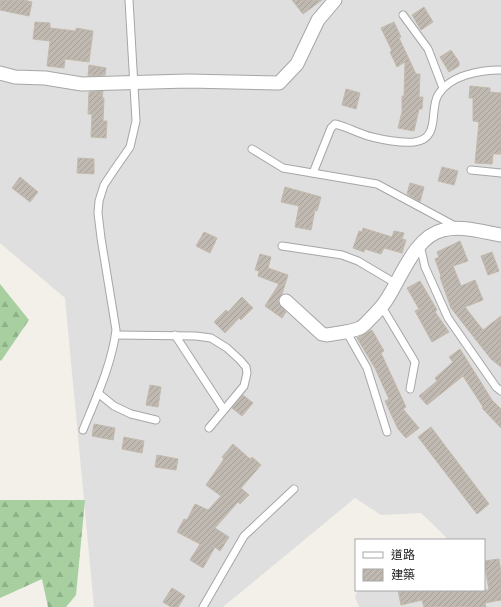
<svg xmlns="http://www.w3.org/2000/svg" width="501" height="607" font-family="'DejaVu Sans','Noto Sans TC',sans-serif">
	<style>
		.residential { fill: #e0dfdf }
		.forest { fill: url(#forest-firs) }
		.building { fill: url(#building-hatch); stroke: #c3b9ac }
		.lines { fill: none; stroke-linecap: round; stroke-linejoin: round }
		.lane-casing { stroke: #a6a6a6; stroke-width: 9 }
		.street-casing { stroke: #a6a6a6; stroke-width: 15 }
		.lane { stroke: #fff; stroke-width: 7 }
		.street { stroke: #fff; stroke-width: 13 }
	</style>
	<defs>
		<pattern id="forest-firs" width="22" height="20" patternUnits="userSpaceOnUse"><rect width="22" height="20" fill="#a7cfa0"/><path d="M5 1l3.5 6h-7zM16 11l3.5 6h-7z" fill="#8fb18a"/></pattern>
		<pattern id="building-hatch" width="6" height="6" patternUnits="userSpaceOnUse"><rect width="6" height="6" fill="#bfb9b2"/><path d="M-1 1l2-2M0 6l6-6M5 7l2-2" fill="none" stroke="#a49f99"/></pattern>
	</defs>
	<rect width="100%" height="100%" fill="#f2f0e9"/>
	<path class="residential" d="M0,0H501V607H359L355,597L358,590H484V540H444L446,537L421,513L381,515L355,498L223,607H94L65,298L0,243Z"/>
	<g class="forest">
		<path d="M0,284L29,320L1,361L0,360Z"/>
		<path d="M0,500H85L76,595L66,607H48L42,579L0,598Z"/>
	</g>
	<g class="building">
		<path d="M0,0H24L32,2L29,16L0,10Z"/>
		<path d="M292,0H322L303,14Z"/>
		<path d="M424,7L433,22L421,30L412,15Z"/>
		<path d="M35,22L50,23V28L76,31V28L93,31L89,62L65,59L64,68L47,66L50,41L33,39Z"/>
		<path d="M394,22L401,37L399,38L416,74H420L419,97H423L422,109H419L414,131L398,128L402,112V96H404L405,62L397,67L390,52L392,51L381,28Z"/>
		<path d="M451,50L459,62V66L449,72L440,57Z"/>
		<path d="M89,65L106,68L105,75L88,76Z"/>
		<path d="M470,86L490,88V92L501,93V154H493L492,164L475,163L479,122L473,121V98H469Z"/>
		<path d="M346,89L360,93L356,109L342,105Z"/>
		<path d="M103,91L102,98H104L103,121H107L106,138L91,137L92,114H88L89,92Z"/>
		<path d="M78,158L94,159V174L77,173Z"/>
		<path d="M442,167L458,171L454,185L438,181Z"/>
		<path d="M20,177L38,192L30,202L12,188Z"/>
		<path d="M410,183L424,187L420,202L407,194Z"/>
		<path d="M285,187L321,197L317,211L315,210L311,230L295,227L299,206L281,202Z"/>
		<path d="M363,228L392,237L394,231L404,233L402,239L406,240L402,253L384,248L381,254L365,249L364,252L353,248L359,231L362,232Z"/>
		<path d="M204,232L217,238L210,253L196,246Z"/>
		<path d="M460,241L468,261L453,266L461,286L475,280L483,300L465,307L483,330L501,316V367L491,359L451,308L440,277L441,276L435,259L439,257L437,252Z"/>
		<path d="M492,252L499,271L488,275L481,256Z"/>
		<path d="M260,254L271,257L268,268L288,275L282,294L278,300L279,304L286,312L282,318L265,306L279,284L258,276L259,271L255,270Z"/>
		<path d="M420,281L437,310L435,312L449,332L432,342L415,311L419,309L407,288Z"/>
		<path d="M242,297L253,308L241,320L239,318L225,333L214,322L226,310L228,312Z"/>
		<path d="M372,330L384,351L381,353L406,407L403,409L419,428L406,438L398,429L385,401L389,399L375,368L357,338Z"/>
		<path d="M460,349L492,400L501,409V428L482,408L483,407L463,376L427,405L419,396L437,381L435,378L453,362L449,357Z"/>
		<path d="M150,385L161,387L158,407L146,405Z"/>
		<path d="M243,395L253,403L242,416L232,408Z"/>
		<path d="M94,424L115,428L113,440L92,436Z"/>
		<path d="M431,427L489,504L477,514L418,437Z"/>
		<path d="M124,437L144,441L142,453L122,449Z"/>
		<path d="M233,444L250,459L252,457L261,465L241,488L249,495L240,504L238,502L215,528L229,537L220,551L215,547L203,568L190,560L200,544L177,532L184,519L187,520L195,504L208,510L221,496L206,485L224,459L222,457Z"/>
		<path d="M157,455L178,459L176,470L155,467Z"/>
		<path d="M499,559L501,572V600L485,603L486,607H424L422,600L401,605L398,590H489L484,561Z"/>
		<path d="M172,588L185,596L178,607H171L163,602Z"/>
	</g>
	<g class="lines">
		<g class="lane-casing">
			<g id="lane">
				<path d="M403,15L428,49L443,88"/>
				<path d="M252,149L283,168L377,184L455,226"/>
				<path d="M471,170L501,173"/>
				<path d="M313,173L331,128L335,124C348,127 359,134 372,137C384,140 401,143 414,142C441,139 429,110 438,95C450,75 480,70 501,70"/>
				<path d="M420,245L425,267L448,318L496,387L501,391"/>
				<path d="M282,246L342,255L358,261L395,283"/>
				<path d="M382,307L415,362L410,389"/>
				<path d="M346,331L367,368L387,432"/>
				<path d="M116,335L196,336L211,338L227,348L240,360L246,367L247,373L244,386L209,428"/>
				<path d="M175,335L224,410"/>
				<path d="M98,393L114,406L131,414L156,420"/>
				<path d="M83,430C96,398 112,364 116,330L101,238L98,213L99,201L104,185L114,170L130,147L136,121L129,0"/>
				<path d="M203,607L244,536L294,489"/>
			</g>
		</g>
		<g class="street-casing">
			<g id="street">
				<path d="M0,73L15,77L45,78L82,84L188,81L279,83L297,64L318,20L335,0"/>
				<path d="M286,301L322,334L327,335C337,333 351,332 360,328C364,326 368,321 371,318C377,312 383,306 387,299C401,278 415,236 443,230C462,225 483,232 501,235"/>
			</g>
		</g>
		<use href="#lane" class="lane"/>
		<use href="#street" class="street"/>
	</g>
	<rect x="355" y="539" width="130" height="52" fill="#ffffff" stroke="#a7a7a7"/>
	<rect x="363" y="552" width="20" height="6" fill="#ffffff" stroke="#a7a7a7"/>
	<text x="391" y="559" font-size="12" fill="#222222">道路</text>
	<rect x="363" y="569" width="20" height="12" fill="url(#building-hatch)" stroke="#a7a7a7"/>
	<text x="391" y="579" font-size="12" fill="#222222">建築</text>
</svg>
